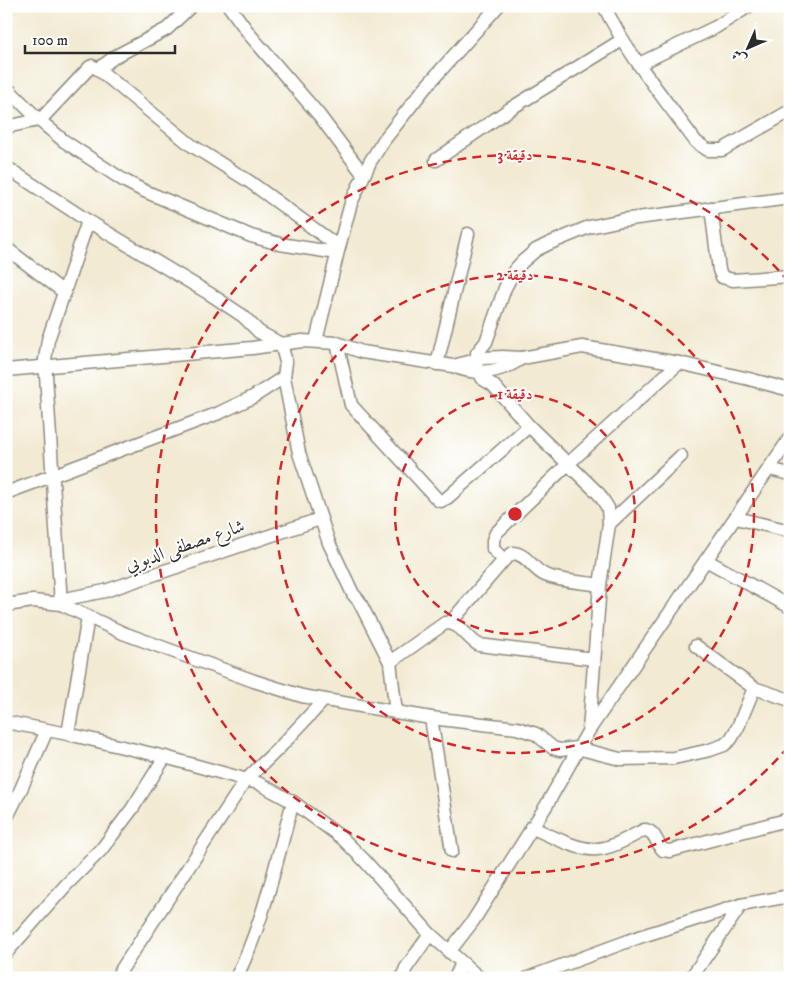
<svg xmlns="http://www.w3.org/2000/svg" width="796" height="984" font-family="'IM FELL DW Pica',Amiri,serif">
	<style>
		.lines { fill: none; stroke-linecap: round; stroke-linejoin: round }
		.minor-casing { stroke: #8e8a7e; stroke-width: 15 }
		.minor { stroke: #fff; stroke-width: 12 }
		.ring { fill: none; stroke: #d62828; stroke-width: 2.5; stroke-dasharray: 9 6 }
		.labels { text-anchor: middle; dominant-baseline: central; stroke-width: 4; stroke-linejoin: round; paint-order: stroke }
		.street-label { font-size: 18px; fill: #2b2b2b; stroke: #fff }
		.centre { fill: #d62828; stroke: #fff; stroke-width: 2.5 }
		.ring-label { font-size: 15px; text-anchor: middle; font-weight: bold; fill: #d62828; stroke: #fff; stroke-width: 4; stroke-linejoin: round; paint-order: stroke }
	</style>
	<rect width="100%" height="100%" fill="#fff"/>
	<filter id="ink" filterUnits="userSpaceOnUse"><feTurbulence type="fractalNoise" baseFrequency=".02" numOctaves="2"/><feDisplacementMap in="SourceGraphic" scale="10" xChannelSelector="R" yChannelSelector="G"/><feConvolveMatrix kernelMatrix="1 2 1 2 8 2 1 2 1" color-interpolation-filters="sRGB"/></filter>
	<filter id="wash" filterUnits="userSpaceOnUse"><feTurbulence type="fractalNoise" baseFrequency=".0096" numOctaves="4" result="noise"/><feDisplacementMap in="SourceGraphic" scale="20" xChannelSelector="R" yChannelSelector="G"/><feGaussianBlur stdDeviation="1.12" result="paint"/><feColorMatrix in="noise" values="0 0 0 0 0 0 0 0 0 0 0 0 0 0 0 0 0 1.4 0 .05"/><feComposite in="paint" operator="in"/></filter>
	<g filter="url(#wash)">
		<rect width="100%" height="100%" fill="#f2ead2"/>
	</g>
	<g filter="url(#ink)">
		<g class="lines">
			<g class="minor-casing">
				<g id="minor">
					<path d="M191,6L167,29L116,56L98,69L191,145L250,182L339,247"/>
					<path d="M229,6L250,35L319,115L363,174"/>
					<path d="M604,6C628,55 664,98 696,142L708,150H722L790,111"/>
					<path d="M639,64L716,27L749,6"/>
					<path d="M6,87L39,120L64,141L123,180L142,190L251,236L280,244L337,253"/>
					<path d="M6,127L39,120L43,117L90,67L92,66L98,69"/>
					<path d="M436,160L510,109L622,40"/>
					<path d="M6,167L88,221L210,294L243,316L259,332L281,344L286,362L284,377L299,453L329,543L353,594L359,601L390,662L396,713"/>
					<path d="M711,208L719,270L722,277L733,280L790,276"/>
					<path d="M6,248L65,293"/>
					<path d="M316,341L339,247L351,203L370,162L384,140L424,89L498,6"/>
					<path d="M337,343L351,405L438,500L441,501L447,498L529,426"/>
					<path d="M437,364L468,234"/>
					<path d="M453,366L484,358L503,357L522,358L582,347L679,363L749,379L790,390"/>
					<path d="M6,370L252,348L302,341L337,343L362,352L453,366C477,376 500,373 522,358"/>
					<path d="M769,469L790,474"/>
					<path d="M6,493L219,413L253,397L284,377"/>
					<path d="M736,518L790,531"/>
					<path d="M609,524L681,456"/>
					<path d="M504,560L493,549V540L496,533L569,463L679,363"/>
					<path d="M706,560L790,607"/>
					<path d="M60,600L105,591L320,519"/>
					<path d="M61,604L45,360L48,340L88,221"/>
					<path d="M6,605L33,601L61,604L123,633L254,681L302,696L431,718L517,728L536,734L553,748L560,750L577,748L620,759L674,758L710,750L724,745L731,739L738,727L754,688"/>
					<path d="M450,623L504,560L513,553C527,554 533,570 545,575C562,582 582,582 600,585"/>
					<path d="M696,646L754,688L790,700"/>
					<path d="M390,662L445,623C461,622 466,638 479,645L594,659"/>
					<path d="M431,718L452,851"/>
					<path d="M6,722L68,734L165,757L258,783L293,802L342,838L364,860L430,934L476,975L480,978"/>
					<path d="M589,730L600,585L609,524L608,508L599,494L529,426L493,385L483,379L476,367L477,353L486,342L505,288L514,271L522,262L536,250L548,244L589,227L622,220L790,198"/>
					<path d="M68,734L88,617"/>
					<path d="M6,819L21,789L47,730"/>
					<path d="M531,827C549,835 578,851 597,849C613,848 630,837 644,830C655,830 656,843 663,850L670,851L790,819"/>
					<path d="M449,952L473,921L546,806L589,730L790,438"/>
					<path d="M6,953L66,885L101,850L132,809L165,757"/>
					<path d="M116,978L245,781L281,746L324,700"/>
					<path d="M236,978C264,922 276,861 293,802"/>
					<path d="M402,978L406,968L430,934"/>
					<path d="M455,978L462,963"/>
					<path d="M528,978L642,936L741,905L790,896"/>
					<path d="M691,978L741,905"/>
				</g>
			</g>
			<use href="#minor" class="minor"/>
		</g>
	</g>
	<g class="ring">
		<circle cx="515" cy="514" r="120"/>
		<circle cx="515" cy="514" r="239"/>
		<path d="M788 747A359 359 0 1 1 788 281"/>
	</g>
	<g class="labels">
		<g class="street-label">
			<text transform="translate(185 546) rotate(-19)">شارع مصطفى الدبوبي</text>
		</g>
	</g>
	<circle cx="515" cy="514" r="8" class="centre"/>
	<g class="ring-label">
		<text x="515" y="160">3 دقيقة</text>
		<text x="515" y="280">2 دقيقة</text>
		<text x="515" y="399">1 دقيقة</text>
	</g>
	<rect width="796" height="984" fill="none" stroke="#fff" stroke-width="25"/>
	<g transform="translate(748 48) rotate(225)" stroke="#ffffff" stroke-width="4" paint-order="stroke">
	<path d="M0-4L9 19L0 12L-9 19Z" fill="#2b2b2b"/>
	<text y="-8" font-size="14" font-weight="bold" text-anchor="middle" fill="#2b2b2b">ش</text>
	</g>
	<path d="M25 45v8h150v-8" fill="none" stroke="#2b2b2b" stroke-width="2.5"/>
	<text x="32" y="45" font-size="15" fill="#2b2b2b" stroke="#ffffff" stroke-width="4" paint-order="stroke">100 m</text>
</svg>
